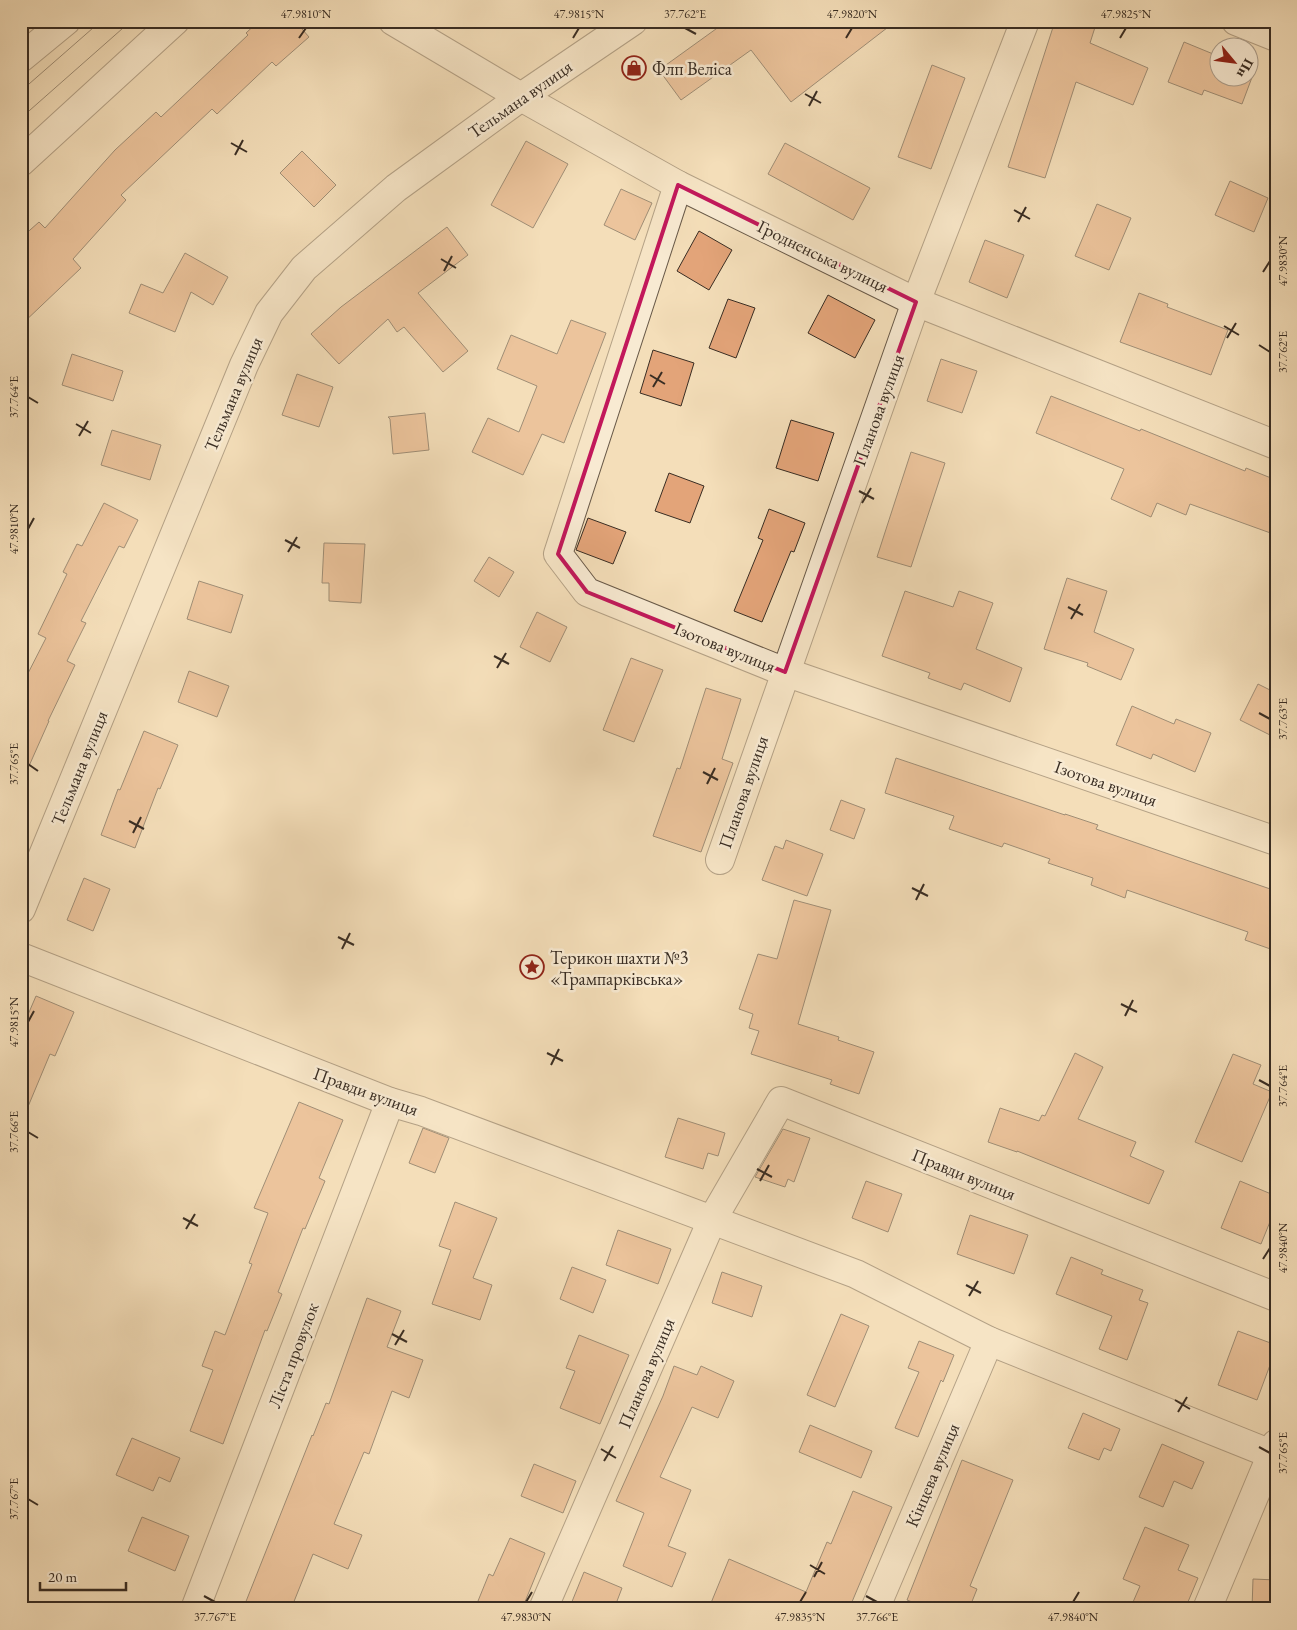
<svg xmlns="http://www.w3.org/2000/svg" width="1297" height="1630" font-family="'EB Garamond',serif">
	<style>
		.building { fill: #e3a479; stroke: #392d23 }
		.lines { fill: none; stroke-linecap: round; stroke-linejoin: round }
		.street-casing { stroke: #685948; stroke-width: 30 }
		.street { stroke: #f8ead2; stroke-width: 28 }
		.tram { stroke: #392d23; stroke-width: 1 }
		.marked { fill: none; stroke: #c2185b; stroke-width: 4; stroke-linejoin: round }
		.ticks { fill: none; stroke: #392d23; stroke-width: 2 }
		.labels { text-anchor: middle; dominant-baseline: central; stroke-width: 5; stroke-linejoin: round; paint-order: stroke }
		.poi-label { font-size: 18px; fill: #392d23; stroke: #f8ead2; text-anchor: start }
		.street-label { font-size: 18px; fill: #392d23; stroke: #f8ead2 }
		.neatline { fill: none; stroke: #392d23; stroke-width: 2 }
		.ticks-label { font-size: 12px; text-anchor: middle; fill: #392d23 }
	</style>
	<rect width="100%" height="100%" fill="#f4deb9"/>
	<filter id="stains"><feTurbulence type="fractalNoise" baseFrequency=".004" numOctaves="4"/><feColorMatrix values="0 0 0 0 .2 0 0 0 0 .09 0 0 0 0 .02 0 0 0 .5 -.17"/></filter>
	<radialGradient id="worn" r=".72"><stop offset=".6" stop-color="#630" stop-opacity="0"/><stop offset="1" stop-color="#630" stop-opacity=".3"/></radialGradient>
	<g class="building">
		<path d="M259,21H295L309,37L276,66L272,62L217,114L212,109L121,195L126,200L73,259L81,268L21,325V238L39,222L45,228L115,150L156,112L161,117L248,35L246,33Z"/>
		<path d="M727,21H896L791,102L751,50L681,100L659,70Z"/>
		<path d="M1055,21H1097L1090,43L1148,68L1133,105L1076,82L1045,178L1008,167Z"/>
		<path d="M1184,42L1218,56L1217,58L1220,59V78H1250V70L1254,72L1242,104L1204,90L1202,95L1168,82Z"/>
		<path d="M932,65L965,78L931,169L898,157Z"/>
		<path d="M526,141L568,164L533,228L491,205Z"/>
		<path d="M785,143L870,188L853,220L768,174Z"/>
		<path d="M302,151L336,185L314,207L280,173Z"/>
		<path d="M1230,181L1268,198L1254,232L1215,215Z"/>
		<path d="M621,189L652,203L635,240L604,225Z"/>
		<path d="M1097,204L1131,218L1109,270L1075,256Z"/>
		<path d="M447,227L468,255L418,293L468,351L443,372L404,327L397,332L388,319L339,364L311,334L341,307Z"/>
		<path d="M699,231L732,250L709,290L677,271Z"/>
		<path d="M985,240L1024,255L1007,298L969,282Z"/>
		<path d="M185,253L228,277L213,305L191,292L175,332L129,313L141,284L163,293Z"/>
		<path d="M1139,293L1168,304L1167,307L1228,330L1211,375L1120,342Z"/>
		<path d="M828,295L875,320L855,358L808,333Z"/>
		<path d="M728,299L755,308L736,358L709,348Z"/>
		<path d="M571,320L606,333L564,443L542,434L523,475L472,452L488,418L519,432L537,386L497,369L511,335L557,354Z"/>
		<path d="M653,350L694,363L681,406L640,393Z"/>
		<path d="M72,354L123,371L113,401L62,385Z"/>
		<path d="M941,359L977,371L962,413L927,401Z"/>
		<path d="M297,374L333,387L319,427L282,415Z"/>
		<path d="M1051,396L1140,431L1141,429L1245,471L1246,468L1276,480V535L1190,504L1186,515L1157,503L1151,517L1111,499L1124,469L1036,433Z"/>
		<path d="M425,413L429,450L393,454L390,419L388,417Z"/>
		<path d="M791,420L834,433L818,481L776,468Z"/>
		<path d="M112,430L161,445L150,480L101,465Z"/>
		<path d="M911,452L945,463L911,567L877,557Z"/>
		<path d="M669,473L704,486L690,523L655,511Z"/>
		<path d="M104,503L138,520L124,548L119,546L81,621L86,623L67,661L75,665L48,721H49L21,784V687L46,638L38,634L67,574L63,572L77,544L82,546Z"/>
		<path d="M769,509L805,523L794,552L791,551L762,622L734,611L763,540L758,538Z"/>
		<path d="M588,518L626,532L613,564L576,550Z"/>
		<path d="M324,543L365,544L361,603L329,601V583H322Z"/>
		<path d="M489,557L514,572L499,597L474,581Z"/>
		<path d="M1067,578L1107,591L1094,632L1134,649L1121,680L1087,666L1088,663L1044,649Z"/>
		<path d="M199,581L243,595L231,633L187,619Z"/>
		<path d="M905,591L953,607L959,591L993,603L976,649L1022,668L1010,702L964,683L961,690L928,678L930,673L882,656Z"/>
		<path d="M537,612L567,627L550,662L520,647Z"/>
		<path d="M631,658L663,670L634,742L603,730Z"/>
		<path d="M189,671L229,686L217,717L178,702Z"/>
		<path d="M1258,684L1276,693V738L1240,720Z"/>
		<path d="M706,688L741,699L722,759L733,763L701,852L653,836L677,768L680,769Z"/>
		<path d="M1132,706L1174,724L1176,719L1211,733L1195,772L1153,754L1151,759L1116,745Z"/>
		<path d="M144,731L178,745L160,789L158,788L135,848L101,835L118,789L120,790Z"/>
		<path d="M896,758L1065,815V814L1098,825L1096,829L1276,891V951L1245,940L1248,932L1127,890L1125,898L1091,885L1093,878L1048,863L1050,859L1004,843L1002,847L949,829L954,816L885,793Z"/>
		<path d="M841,800L865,809L854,839L830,830Z"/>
		<path d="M786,840L823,854L807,896L762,880L775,846L783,849Z"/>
		<path d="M84,878L110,889L93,931L67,920Z"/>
		<path d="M794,900L831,910L798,1024L839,1037L838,1040L874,1052L859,1094L830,1084L832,1080L751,1054L759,1031L749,1028L753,1014L739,1009L758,954L777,959Z"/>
		<path d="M36,996L74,1012L55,1056L50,1054L22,1121L21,1031Z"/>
		<path d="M1075,1053L1103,1067L1078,1119L1136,1142L1130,1156L1164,1171L1149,1204L1017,1151V1152L988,1142L1000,1108L1039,1121L1042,1115L1045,1116Z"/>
		<path d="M1233,1054L1261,1065L1253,1084L1272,1092L1242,1162L1195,1142Z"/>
		<path d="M299,1102L343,1120L319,1178L325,1181L305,1229L303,1228L278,1292L282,1294L267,1331L265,1330L223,1444L190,1431L213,1370L202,1366L215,1331L225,1335L252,1264L249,1263L268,1213L254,1208Z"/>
		<path d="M678,1118L725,1133L718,1156L708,1153L703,1169L665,1157Z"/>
		<path d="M423,1128L449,1138L435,1173L409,1163Z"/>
		<path d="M783,1129L810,1138L794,1182L788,1179L785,1187L755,1177Z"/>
		<path d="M866,1181L902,1194L888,1232L852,1218Z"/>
		<path d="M1240,1181L1276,1196V1207L1261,1244L1221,1228Z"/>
		<path d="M455,1202L497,1218L473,1278L492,1285L480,1320L432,1304L451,1250L439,1246Z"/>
		<path d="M970,1215L1028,1235L1014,1274L957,1254Z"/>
		<path d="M618,1230L671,1249L658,1284L606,1265Z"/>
		<path d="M1071,1257L1103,1270L1101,1274L1143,1290L1139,1300L1148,1303L1127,1360L1099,1349L1112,1316L1056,1294Z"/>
		<path d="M572,1267L606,1280L593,1313L560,1299Z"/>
		<path d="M722,1272L762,1286L752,1317L712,1303Z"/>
		<path d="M367,1298L401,1311L387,1347L423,1360L409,1398L392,1391L369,1454L364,1452L334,1524L362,1535L348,1569L313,1554L291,1609H243L312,1435L313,1436L326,1403L329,1404Z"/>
		<path d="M841,1314L869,1326L835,1407L807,1395Z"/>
		<path d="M1238,1331L1276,1345V1349L1257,1400L1218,1385Z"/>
		<path d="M579,1335L629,1355L600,1424L560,1408L575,1371L566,1368Z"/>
		<path d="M919,1341L954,1355L943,1382L941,1380L918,1437L895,1428L919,1372L908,1368Z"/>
		<path d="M674,1366L697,1375L701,1366L734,1381L718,1418L692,1407L660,1477L691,1490L668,1546L686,1553L672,1587L623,1566L644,1513L616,1501L663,1396Z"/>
		<path d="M1083,1413L1120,1429L1111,1451L1104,1448L1099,1460L1068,1448Z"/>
		<path d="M810,1425L872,1451L861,1478L799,1452Z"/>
		<path d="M132,1438L180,1458L170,1482L159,1477L153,1491L116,1475Z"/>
		<path d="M1162,1444L1204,1462L1192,1489L1174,1481L1163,1507L1139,1497Z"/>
		<path d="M962,1460L1013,1480L970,1586L977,1589L969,1609H930L907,1600Z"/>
		<path d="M534,1464L576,1481L563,1513L521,1496Z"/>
		<path d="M853,1491L892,1507L849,1609H724L711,1603L729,1559L806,1592L827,1542L831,1544Z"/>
		<path d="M142,1517L189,1536L175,1571L128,1551Z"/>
		<path d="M1145,1527L1189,1545L1178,1570L1198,1578L1185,1609H1130L1140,1586L1123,1579Z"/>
		<path d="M510,1538L545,1553L522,1609H497L478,1601L489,1574L493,1576Z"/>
		<path d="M584,1572L622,1588L614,1609H569Z"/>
		<path d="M1253,1579L1276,1580V1609H1252Z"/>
	</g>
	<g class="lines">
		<g class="street-casing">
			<g id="street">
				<path d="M393,21L521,97L678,185L916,302L1276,445"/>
				<path d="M1236,21L1276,37"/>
				<path d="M21,58L66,21"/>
				<path d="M21,162L175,21"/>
				<path d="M678,185L558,554L587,592L785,672L1276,841"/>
				<path d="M720,860L916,302L1025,21"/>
				<path d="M21,909L244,365L269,313L304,268L396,188L521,97L633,21"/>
				<path d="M21,957L390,1102L421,1111L856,1274L989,1341L1276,1456"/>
				<path d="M195,1609L390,1102"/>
				<path d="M543,1609L712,1220L781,1101L1276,1297"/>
				<path d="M875,1609L989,1341"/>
				<path d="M1207,1609L1276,1444"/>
			</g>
		</g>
		<use href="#street" class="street"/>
		<g class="tram">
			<path d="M21,91L101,21"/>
			<path d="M21,118L131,21"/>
		</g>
	</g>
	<path d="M0 0H1297V1630H0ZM678,185L916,302L785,672L587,592L558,554Z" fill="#f4deb9" fill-opacity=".55" fill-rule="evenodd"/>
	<path class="marked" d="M678,185L916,302L785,672L587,592L558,554Z"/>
	<path class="ticks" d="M685,28L696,34M299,38L306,28M573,38L579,28M846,38L852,28M1120,38L1126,28M805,94L821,103M809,106L817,91M231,143L247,152M235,155L243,140M1014,210L1030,219M1018,222L1026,207M441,259L456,268M444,271L452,256M1263,272L1270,261M1224,326L1239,335M1227,338L1236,323M1259,345L1270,352M650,375L665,384M653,387L662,372M28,397L38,403M76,424L91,433M79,436L88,421M859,491L874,499M862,503L871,488M28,529L34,518M285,540L300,548M288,552L297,537M1068,607L1083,615M1071,619L1080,604M494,656L509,664M497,668L506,653M1259,713L1270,719M28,764L38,771M703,772L718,780M707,784L715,768M129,821L144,829M133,833L141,817M912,888L928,896M916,900L924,884M338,937L354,945M342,949L350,933M1121,1004L1137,1012M1125,1016L1133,1000M28,1022L34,1011M547,1053L563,1061M551,1065L559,1049M1259,1080L1270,1086M28,1132L38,1138M757,1169L772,1177M760,1181L769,1165M183,1218L198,1226M186,1229L195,1214M1263,1259L1270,1248M966,1285L981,1293M969,1296L978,1281M392,1334L407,1342M395,1345L404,1330M1175,1400L1190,1409M1178,1412L1187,1397M1259,1447L1270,1453M601,1449L616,1458M604,1461L613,1446M28,1499L38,1505M810,1565L825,1574M814,1577L822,1562M204,1596L215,1602M866,1596L877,1602M526,1602L532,1592M800,1602L806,1592M1073,1602L1079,1592"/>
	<defs>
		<g id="shop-ring" transform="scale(1.25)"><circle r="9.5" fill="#f8ead2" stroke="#8f2418" stroke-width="1.5"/><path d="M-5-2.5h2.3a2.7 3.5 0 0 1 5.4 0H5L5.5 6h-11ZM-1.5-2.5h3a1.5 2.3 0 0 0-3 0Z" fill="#8f2418"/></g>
		<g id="sight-ring" transform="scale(1.25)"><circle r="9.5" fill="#f8ead2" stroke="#8f2418" stroke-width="1.5"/><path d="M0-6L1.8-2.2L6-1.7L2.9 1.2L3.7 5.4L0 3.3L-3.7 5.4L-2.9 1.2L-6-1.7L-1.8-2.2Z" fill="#8f2418"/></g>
	</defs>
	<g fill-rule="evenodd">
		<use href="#shop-ring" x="634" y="68"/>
		<use href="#sight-ring" x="532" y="967"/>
	</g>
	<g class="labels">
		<g class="poi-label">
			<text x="652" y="68">Флп Веліса</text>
			<text x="550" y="957">Терикон шахти №3<tspan x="550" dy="21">«Трампарківська»</tspan></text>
		</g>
		<g class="street-label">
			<text transform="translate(520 99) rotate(-35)">Тельмана вулиця</text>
			<text transform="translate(823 256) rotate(26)">Гродненська вулиця</text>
			<text transform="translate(233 394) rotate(-67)">Тельмана вулиця</text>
			<text transform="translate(878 410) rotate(-70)">Планова вулиця</text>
			<text transform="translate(725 647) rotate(22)">Ізотова вулиця</text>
			<text transform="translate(79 768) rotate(-68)">Тельмана вулиця</text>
			<text transform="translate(1106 783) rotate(19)">Ізотова вулиця</text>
			<text transform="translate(743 792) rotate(-71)">Планова вулиця</text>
			<text transform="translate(366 1091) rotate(20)">Правди вулиця</text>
			<text transform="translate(964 1174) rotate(22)">Правди вулиця</text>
			<text transform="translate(293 1355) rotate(-69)">Ліста провулок</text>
			<text transform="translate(646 1373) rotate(-67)">Планова вулиця</text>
			<text transform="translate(932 1475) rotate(-67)">Кінцева вулиця</text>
		</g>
	</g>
	<rect width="1297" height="1630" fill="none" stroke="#f4deb9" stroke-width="55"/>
	<g transform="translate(1234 62) rotate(119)"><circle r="24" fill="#f8ead2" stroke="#ac9e8c"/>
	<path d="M0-4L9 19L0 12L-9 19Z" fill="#8f2418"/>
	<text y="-8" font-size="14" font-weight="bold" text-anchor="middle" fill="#392d23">Пн</text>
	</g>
	<path d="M40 1582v8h86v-8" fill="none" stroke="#392d23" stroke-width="2.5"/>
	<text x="48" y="1582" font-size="15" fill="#392d23" stroke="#f8ead2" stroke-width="4" paint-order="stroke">20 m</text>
	<rect x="28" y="28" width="1242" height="1574" class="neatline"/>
	<g class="ticks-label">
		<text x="306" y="18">47.9810°N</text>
		<text x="579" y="18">47.9815°N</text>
		<text x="685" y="18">37.762°E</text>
		<text x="852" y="18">47.9820°N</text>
		<text x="1126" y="18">47.9825°N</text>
		<text transform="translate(1283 261) rotate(-90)" y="4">47.9830°N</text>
		<text transform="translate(1283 352) rotate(-90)" y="4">37.762°E</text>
		<text transform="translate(14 397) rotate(-90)" y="4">37.764°E</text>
		<text transform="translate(14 529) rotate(-90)" y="4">47.9810°N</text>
		<text transform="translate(1283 719) rotate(-90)" y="4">37.763°E</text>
		<text transform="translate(14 764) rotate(-90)" y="4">37.765°E</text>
		<text transform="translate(14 1022) rotate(-90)" y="4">47.9815°N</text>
		<text transform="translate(1283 1086) rotate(-90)" y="4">37.764°E</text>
		<text transform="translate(14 1132) rotate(-90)" y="4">37.766°E</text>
		<text transform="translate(1283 1248) rotate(-90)" y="4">47.9840°N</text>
		<text transform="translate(1283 1453) rotate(-90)" y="4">37.765°E</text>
		<text transform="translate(14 1499) rotate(-90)" y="4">37.767°E</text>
		<text x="215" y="1621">37.767°E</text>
		<text x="526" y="1621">47.9830°N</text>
		<text x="800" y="1621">47.9835°N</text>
		<text x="877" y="1621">37.766°E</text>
		<text x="1073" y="1621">47.9840°N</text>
	</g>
	<rect width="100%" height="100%" filter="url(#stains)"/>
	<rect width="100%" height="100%" fill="url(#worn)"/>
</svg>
